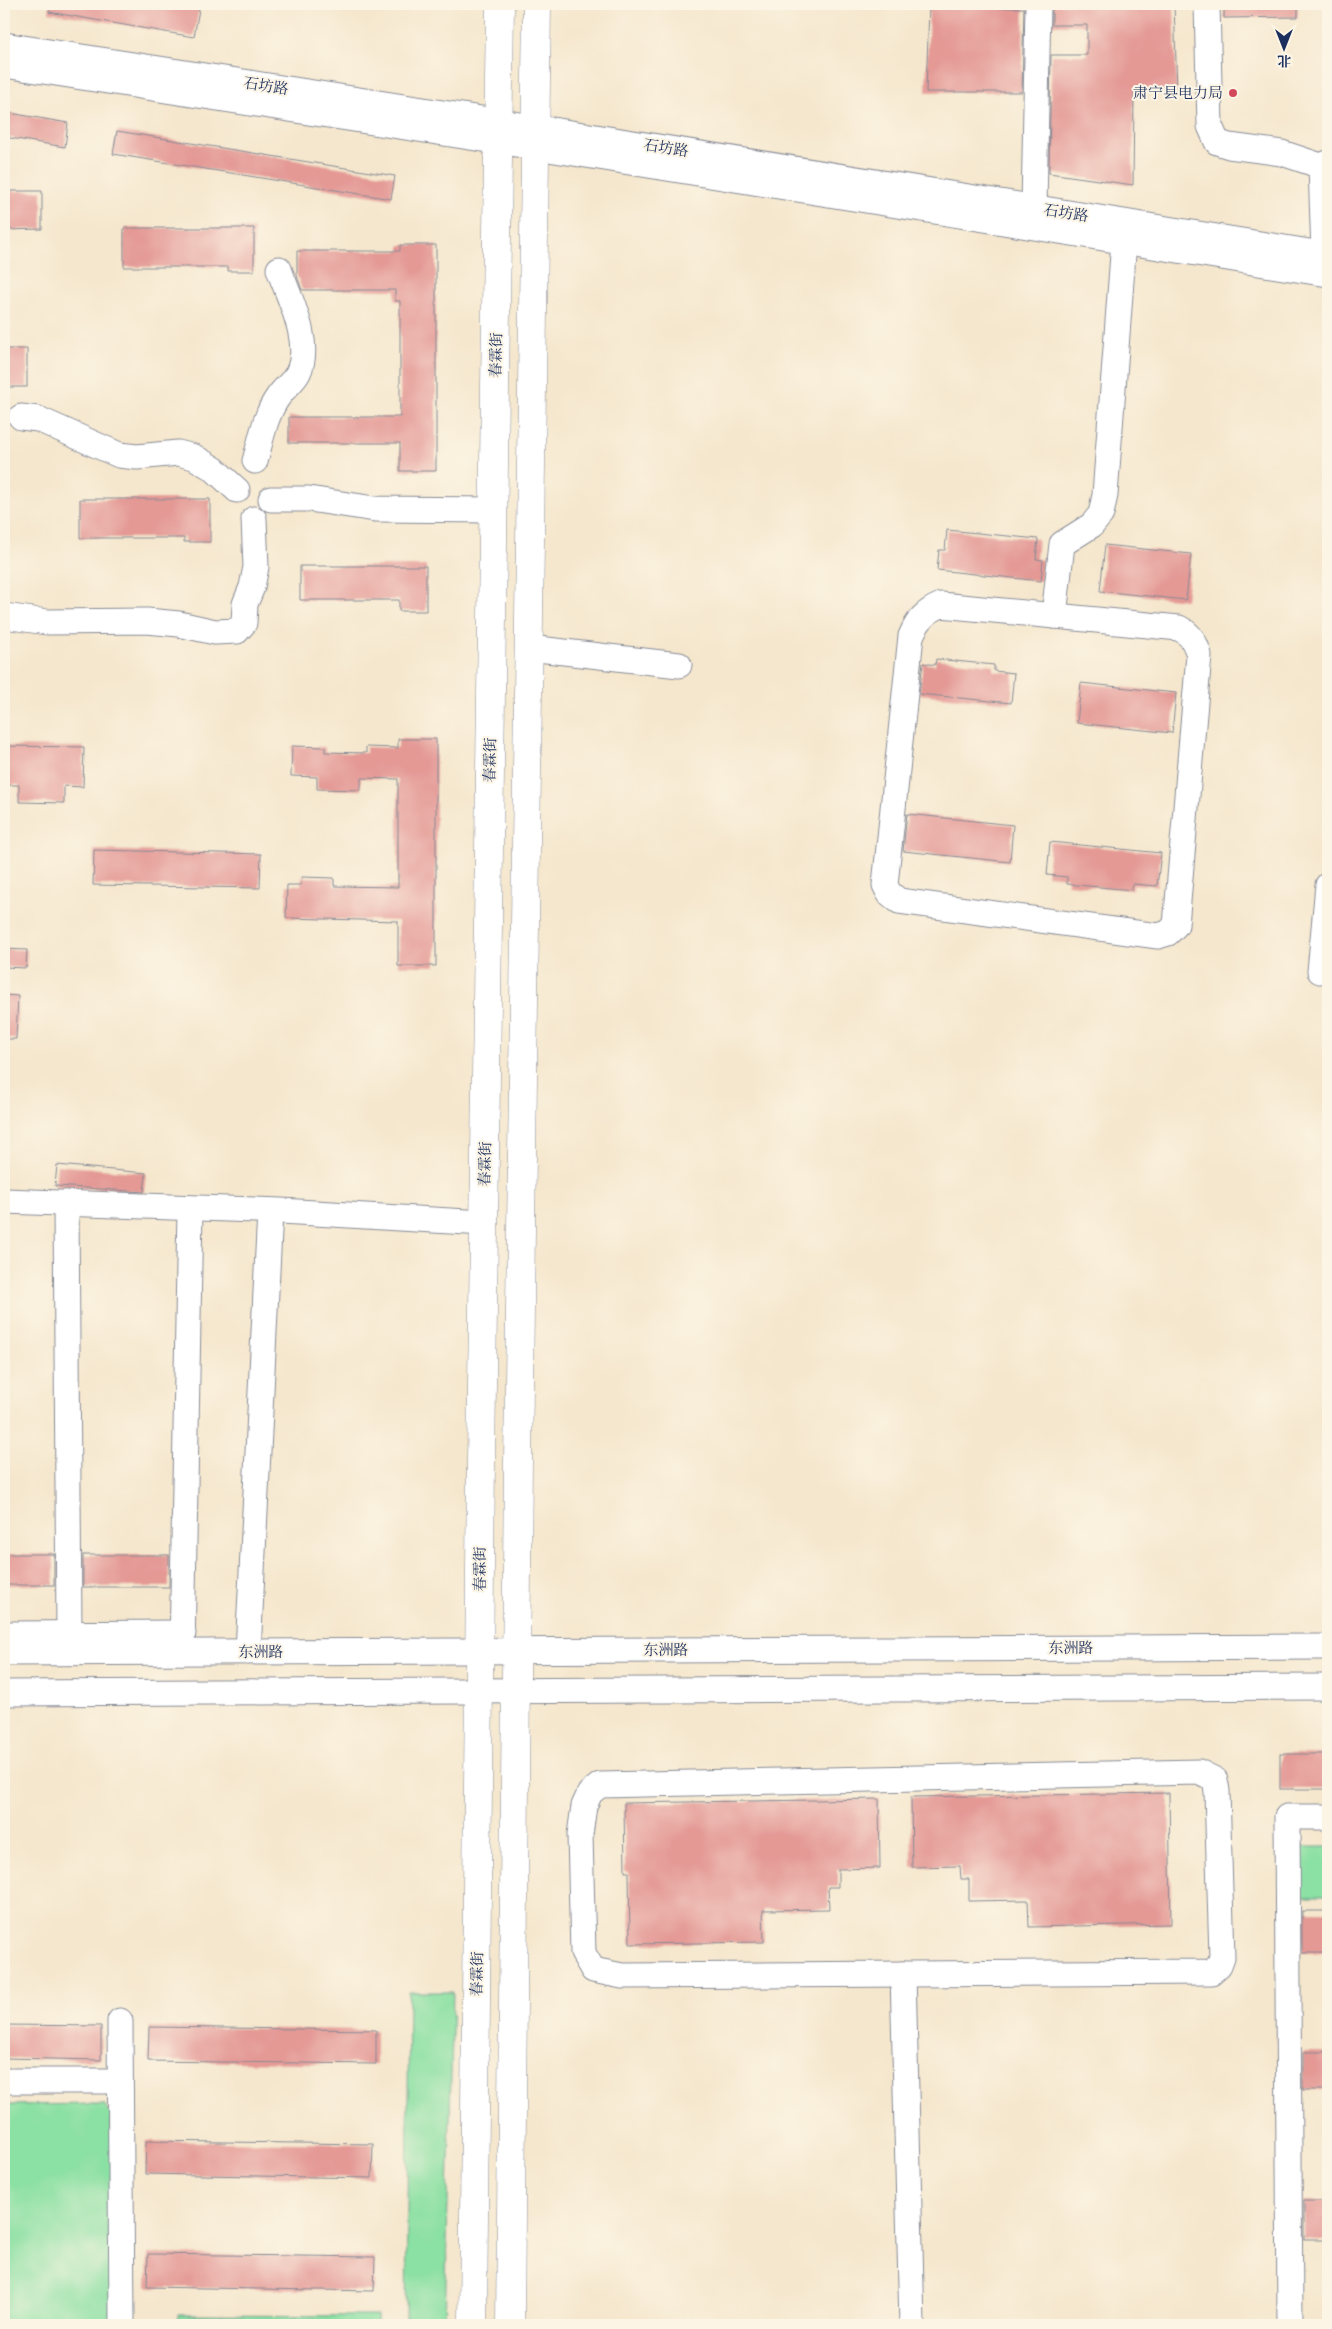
<svg xmlns="http://www.w3.org/2000/svg" width="1332" height="2329" font-family="Cardo,'Noto Serif SC',serif">
	<style>
		.green { fill: #8be0a3; stroke: #538880 }
		.building { fill: #e49995 }
		.lines { fill: none; stroke-linecap: round; stroke-linejoin: round }
		.minor-casing { stroke: #888b96; stroke-width: 27 }
		.major-casing { stroke: #888b96; stroke-width: 29 }
		.minor { stroke: #fff; stroke-width: 25 }
		.major { stroke: #fff; stroke-width: 28 }
		.poi-dot { fill: #d1495b; stroke: #fcf5e5; stroke-width: 2 }
		.labels { text-anchor: middle; dominant-baseline: central; stroke-width: 4; stroke-linejoin: round; paint-order: stroke }
		.street-label { font-size: 15px; fill: #1b2f5e; stroke: #fcf5e5 }
		.poi-label { font-size: 15px; fill: #1b2f5e; stroke: #fcf5e5; text-anchor: end }
	</style>
	<rect width="100%" height="100%" fill="#fcf5e5"/>
	<filter id="ink" filterUnits="userSpaceOnUse"><feTurbulence type="fractalNoise" baseFrequency=".02" numOctaves="2"/><feDisplacementMap in="SourceGraphic" scale="10" xChannelSelector="R" yChannelSelector="G"/><feConvolveMatrix kernelMatrix="1 2 1 2 8 2 1 2 1" color-interpolation-filters="sRGB"/></filter>
	<filter id="wash" filterUnits="userSpaceOnUse"><feTurbulence type="fractalNoise" baseFrequency=".0096" numOctaves="4" result="noise"/><feDisplacementMap in="SourceGraphic" scale="20" xChannelSelector="R" yChannelSelector="G"/><feGaussianBlur stdDeviation="1.12" result="paint"/><feColorMatrix in="noise" values="0 0 0 0 0 0 0 0 0 0 0 0 0 0 0 0 0 1.4 0 .05"/><feComposite in="paint" operator="in"/></filter>
	<g filter="url(#wash)">
		<rect width="100%" height="100%" fill="#f5e7cd"/>
		<g class="green">
			<rect x="1299" y="1847" width="29" height="49"/>
			<path d="M409,1992H453L445,2325H406Z"/>
			<path d="M104,2104L111,2115L115,2325H4V2105Z"/>
			<path d="M178,2315L377,2316V2325H178Z"/>
		</g>
		<g id="blocks">
			<g class="building">
				<path d="M50,4H200L194,37L49,12Z"/>
				<path d="M1052,4H1174L1177,91L1134,92L1133,185L1049,173L1051,55H1087V25H1052Z"/>
				<path d="M1224,4H1298V17L1224,18Z"/>
				<path d="M929,7L1024,8L1022,92H926Z"/>
				<path d="M4,112L68,123L65,147L4,137Z"/>
				<path d="M117,131L395,176L391,199L113,154Z"/>
				<path d="M4,191H42V229L4,230Z"/>
				<path d="M124,228H254V271H228V267H124Z"/>
				<path d="M400,245H436V471H400V443H289V417H400V301H395V290H302L297,276V251H400Z"/>
				<rect x="4" y="349" width="23" height="38"/>
				<path d="M80,499H210V542H184V538H80Z"/>
				<path d="M947,530L1038,539L1036,559L1043,560L1041,581L937,570L939,550H945Z"/>
				<path d="M1105,545L1191,554L1186,600L1100,591Z"/>
				<path d="M300,566H426V611H399V600H300Z"/>
				<path d="M936,659L994,665V671L1014,673L1011,703L919,694L923,663L935,665Z"/>
				<path d="M1081,683L1176,693L1172,733L1077,723Z"/>
				<path d="M398,739H436V966H398V921L286,918L287,885H301L302,877L334,878V886L398,887V779L361,778V790L317,789V777L291,776L292,746L325,747V752L366,753V747L398,748Z"/>
				<path d="M4,746L84,747L83,787L64,786V803L19,802V785H4Z"/>
				<path d="M907,814L1013,825L1010,862L903,851Z"/>
				<path d="M1050,842L1161,853L1157,886L1133,884L1132,890L1067,884V877L1047,875Z"/>
				<path d="M94,850L261,854L260,888L93,885Z"/>
				<path d="M4,949L27,950L26,968L4,967Z"/>
				<path d="M4,995L18,996L16,1039H4Z"/>
				<path d="M57,1165L146,1173L144,1192L55,1186Z"/>
				<rect x="4" y="1554" width="50" height="31"/>
				<rect x="83" y="1555" width="86" height="32"/>
				<rect x="1280" y="1754" width="48" height="35"/>
				<path d="M1169,1793L1171,1924L1029,1927L1028,1900L969,1901V1879H961L960,1866L912,1867L911,1797Z"/>
				<path d="M879,1799L880,1868L838,1869V1887H828L829,1909L763,1910L764,1942L630,1944L629,1872H625L624,1803Z"/>
				<rect x="1302" y="1911" width="26" height="42"/>
				<path d="M4,2025L101,2026V2060L4,2058Z"/>
				<path d="M149,2027L376,2030V2064L148,2061Z"/>
				<rect x="1303" y="2052" width="25" height="38"/>
				<path d="M146,2141L373,2144L372,2178L145,2174Z"/>
				<rect x="1304" y="2201" width="24" height="38"/>
				<path d="M148,2254L375,2257L374,2291L147,2287Z"/>
			</g>
		</g>
	</g>
	<g filter="url(#ink)">
		<use href="#blocks" fill-opacity="0" stroke="#888b96" stroke-width="1"/>
		<g class="lines">
			<g class="minor-casing">
				<g id="minor">
					<path d="M1207,4L1210,126L1217,142L1229,146L1282,153L1321,166L1328,163"/>
					<path d="M4,45L565,132L1328,255"/>
					<path d="M4,65L561,151L1328,274"/>
					<path d="M1321,166L1324,254"/>
					<path d="M1034,207L1038,4"/>
					<path d="M21,417L38,419L119,455L137,457L178,453L194,457L214,469L237,490"/>
					<path d="M255,461C261,440 265,415 278,397C284,388 293,382 298,373C313,342 289,299 279,269"/>
					<path d="M271,499H309L375,509L494,510"/>
					<path d="M941,605L1179,628C1191,634 1195,642 1199,655L1176,925L1168,933L1158,936L899,901L889,893L885,885L911,636C918,620 925,612 941,605Z"/>
					<path d="M4,616L47,622L147,621L179,624L215,632L237,631L244,623L245,604L252,587L256,567L254,519"/>
					<path d="M1054,616L1062,544L1092,525L1101,514L1105,495L1124,241"/>
					<path d="M529,648L679,665"/>
					<path d="M1320,971L1328,885"/>
					<path d="M4,1201L281,1211L484,1223"/>
					<path d="M66,1203L69,1634"/>
					<path d="M4,1634L183,1633"/>
					<path d="M182,1652L190,1208"/>
					<path d="M248,1652L270,1211"/>
					<path d="M4,1653L1328,1647"/>
					<path d="M4,1693L1328,1687"/>
					<path d="M1199,1772L1215,1780L1217,1791L1222,1957L1219,1965L1211,1972L622,1976L593,1970L583,1953L580,1835L584,1806L590,1793L600,1785Z"/>
					<path d="M903,1974L912,2325"/>
					<path d="M120,2021L122,2325"/>
					<path d="M4,2081H120"/>
					<path d="M1290,2325L1287,1817H1328"/>
				</g>
			</g>
			<g class="major-casing">
				<g id="major">
					<path d="M473,2325L481,1462L500,4"/>
					<path d="M510,2325L518,1462L537,4"/>
				</g>
			</g>
			<use href="#minor" class="minor"/>
			<use href="#major" class="major"/>
		</g>
	</g>
	<circle class="poi-dot" cx="1233" cy="93" r="5"/>
	<g class="labels">
		<g class="street-label">
			<text transform="translate(266 86) rotate(9)">石坊路</text>
			<text transform="translate(666 148) rotate(9)">石坊路</text>
			<text transform="translate(1066 213) rotate(9)">石坊路</text>
			<text transform="translate(496 355) rotate(-89)">春霖街</text>
			<text transform="translate(490 760) rotate(-89)">春霖街</text>
			<text transform="translate(485 1164) rotate(-89)">春霖街</text>
			<text transform="translate(480 1569) rotate(-90)">春霖街</text>
			<text x="1071" y="1648">东洲路</text>
			<text x="666" y="1650">东洲路</text>
			<text x="261" y="1652">东洲路</text>
			<text transform="translate(477 1974) rotate(-89)">春霖街</text>
		</g>
		<g class="poi-label">
			<text x="1223" y="93">肃宁县电力局</text>
		</g>
	</g>
	<rect width="1332" height="2329" fill="none" stroke="#fcf5e5" stroke-width="20"/>
	<g transform="translate(1284 48) rotate(180)" stroke="#fcf5e5" stroke-width="4" paint-order="stroke">
	<path d="M0-4L9 19L0 12L-9 19Z" fill="#1b2f5e"/>
	<text y="-8" font-size="14" font-weight="bold" text-anchor="middle" fill="#1b2f5e">北</text>
	</g>
</svg>
